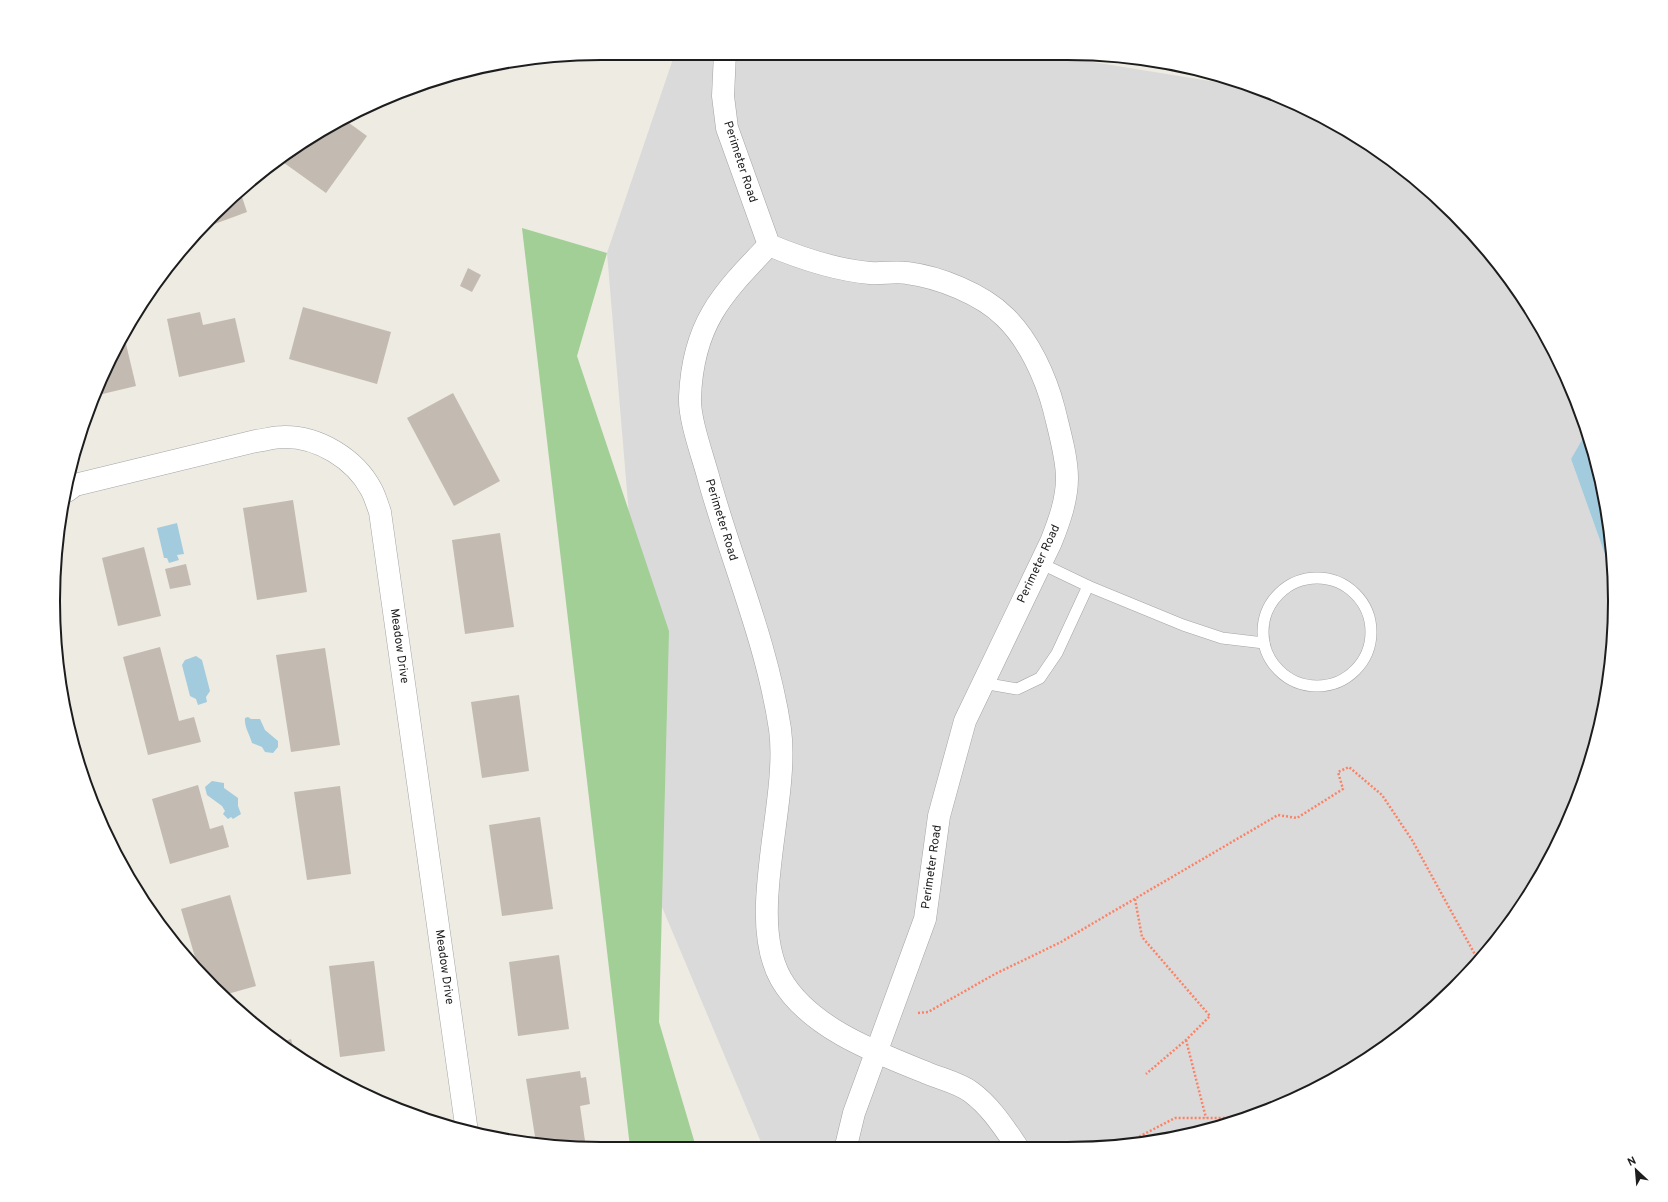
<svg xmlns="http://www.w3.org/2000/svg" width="1668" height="1202" font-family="Overpass,sans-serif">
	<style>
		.residential { fill: #dbdada }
		.forest { fill: #a2cf96 }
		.water { fill: #a2cbdd }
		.building { fill: #c3bab2 }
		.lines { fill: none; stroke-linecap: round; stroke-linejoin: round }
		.lane-casing { stroke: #a4a4a4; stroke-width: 12 }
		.street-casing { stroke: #a4a4a4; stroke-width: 23 }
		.path { stroke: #fc8266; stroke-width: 2.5; stroke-dasharray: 2 2; stroke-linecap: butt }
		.lane { stroke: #fff; stroke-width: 11 }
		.street { stroke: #fff; stroke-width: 22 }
		.labels { text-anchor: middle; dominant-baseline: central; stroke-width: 3; stroke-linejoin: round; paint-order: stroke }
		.street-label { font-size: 12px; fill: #1d1d1d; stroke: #fff }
		.rim { fill: none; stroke: #1d1d1d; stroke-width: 2 }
	</style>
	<rect width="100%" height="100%" fill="#eeebe2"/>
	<path class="residential" d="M675,53H1037L1253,88L1276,95L1341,127L1428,189L1479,240L1542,327L1586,425L1587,431L1571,459L1612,574L1614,637L1596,743L1558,844L1502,935L1428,1013L1341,1075L1277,1107L1139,1144L763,1147L662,907L607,253Z"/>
	<path class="forest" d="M522,228L607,253L577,356L669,631L659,1022L696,1147H630Z"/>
	<g class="water">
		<path d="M1587,431L1610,530L1612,574L1571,459Z"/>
		<path d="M177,523L184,554L177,555L179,560L169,563L167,558H164L157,528Z"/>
		<path d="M196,656L202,660L210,691L206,697L207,702L198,705L196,699L190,696L182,665L185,660Z"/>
		<path d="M248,717L251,719H260L265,730L278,741V747L273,753L265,752L262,747L252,743C250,735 244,727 245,718Z"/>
		<path d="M212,781L224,783V788L238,798V806L241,814L233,819L231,817L228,819L223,814L225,811L222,806L207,795L205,787Z"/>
	</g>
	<g class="building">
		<path d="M359,109L349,123L367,136L326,193L280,160L297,145Z"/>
		<path d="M241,194L247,212L201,229Z"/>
		<path d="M468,268L481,275L472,292L460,286Z"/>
		<path d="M303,307L391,332L377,384L289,359Z"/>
		<path d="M200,312L203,325L235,318L245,362L179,377L167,319Z"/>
		<path d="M126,344L136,386L94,396L109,359L118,346Z"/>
		<path d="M453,393L500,481L454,506L407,418Z"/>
		<path d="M293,500L307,592L257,600L243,508Z"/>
		<path d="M500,533L514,627L465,634L452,540Z"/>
		<path d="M144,547L161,616L118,626L102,558Z"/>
		<path d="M186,564L191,585L170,589L165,569Z"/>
		<path d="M160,647L179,721L194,717L201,742L148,755L123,657Z"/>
		<path d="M325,648L340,745L291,752L276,655Z"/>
		<path d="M519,695L529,771L482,778L471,702Z"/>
		<path d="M198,785L210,829L223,825L229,847L170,864L152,799Z"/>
		<path d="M340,786L351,874L307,880L294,792Z"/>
		<path d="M540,817L553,909L502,916L489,825Z"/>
		<path d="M230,895L256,986L224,995L199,971L181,909Z"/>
		<path d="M559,955L569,1029L518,1036L509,962Z"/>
		<path d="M374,961L385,1051L340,1057L329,966Z"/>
		<path d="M291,1039L295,1053L279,1043Z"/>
		<path d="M580,1071L581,1078L586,1077L590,1104L580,1106L586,1148H565L536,1143L526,1079Z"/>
	</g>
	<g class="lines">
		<g class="lane-casing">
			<g id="lane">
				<path d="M1040,563L1088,586L1183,625L1222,638L1264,643"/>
				<circle cx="1317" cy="632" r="54"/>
				<path d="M983,683L1017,689L1040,678L1057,653L1088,586"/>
			</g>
		</g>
		<g class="street-casing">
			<g id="street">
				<path d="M725,53L723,96L727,128L769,245C800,258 837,270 870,273C882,274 895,271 907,273C939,277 982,294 1005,317C1029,340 1046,378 1054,409C1059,430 1067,457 1067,478C1067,500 1059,522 1051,542L965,721L939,816L925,919L854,1113L846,1146"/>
				<path d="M769,245C721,295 693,324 690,397C689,419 702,454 708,476C731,560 767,642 780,729C790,802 745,916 781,979C809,1028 877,1053 927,1073C941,1079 959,1083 971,1092C990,1106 1003,1126 1016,1145"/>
				<path d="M67,491L75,485L256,441C265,440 274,437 283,437C318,436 355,459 371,489C375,496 377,504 380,512L467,1132"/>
			</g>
		</g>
		<g class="path">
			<path d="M1135,899L1142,937L1210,1016L1186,1040L1146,1074"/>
			<path d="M918,1013L928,1012L995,974L1061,942L1278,815L1297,818L1343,789L1338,772L1349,767L1382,795L1412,840L1478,960"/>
			<path d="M1186,1040L1206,1118"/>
			<path d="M1125,1144L1175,1118H1237"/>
		</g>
		<use href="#lane" class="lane"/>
		<use href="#street" class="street"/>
	</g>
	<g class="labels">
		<g class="street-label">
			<text transform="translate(740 162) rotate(72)">Perimeter Road</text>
			<text transform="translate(721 520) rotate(73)">Perimeter Road</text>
			<text transform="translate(1039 564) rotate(-65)">Perimeter Road</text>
			<text transform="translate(399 646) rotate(82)">Meadow Drive</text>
			<text transform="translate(932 867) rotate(-82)">Perimeter Road</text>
			<text transform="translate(444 967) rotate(82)">Meadow Drive</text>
		</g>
	</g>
	<path d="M0 0H1668V1202H0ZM601 60H1067A541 541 0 0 1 1608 601V601A541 541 0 0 1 1067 1142H601A541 541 0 0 1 60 601V601A541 541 0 0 1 601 60Z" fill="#fff" fill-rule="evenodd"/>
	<path class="rim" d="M601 60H1067A541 541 0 0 1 1608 601V601A541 541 0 0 1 1067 1142H601A541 541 0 0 1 60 601V601A541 541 0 0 1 601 60Z"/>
	<g transform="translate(1636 1170) rotate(334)" stroke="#ffffff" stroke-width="3" paint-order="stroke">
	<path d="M0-3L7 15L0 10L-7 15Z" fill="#1d1d1d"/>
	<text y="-6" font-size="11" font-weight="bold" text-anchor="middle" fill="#1d1d1d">N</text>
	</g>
</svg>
